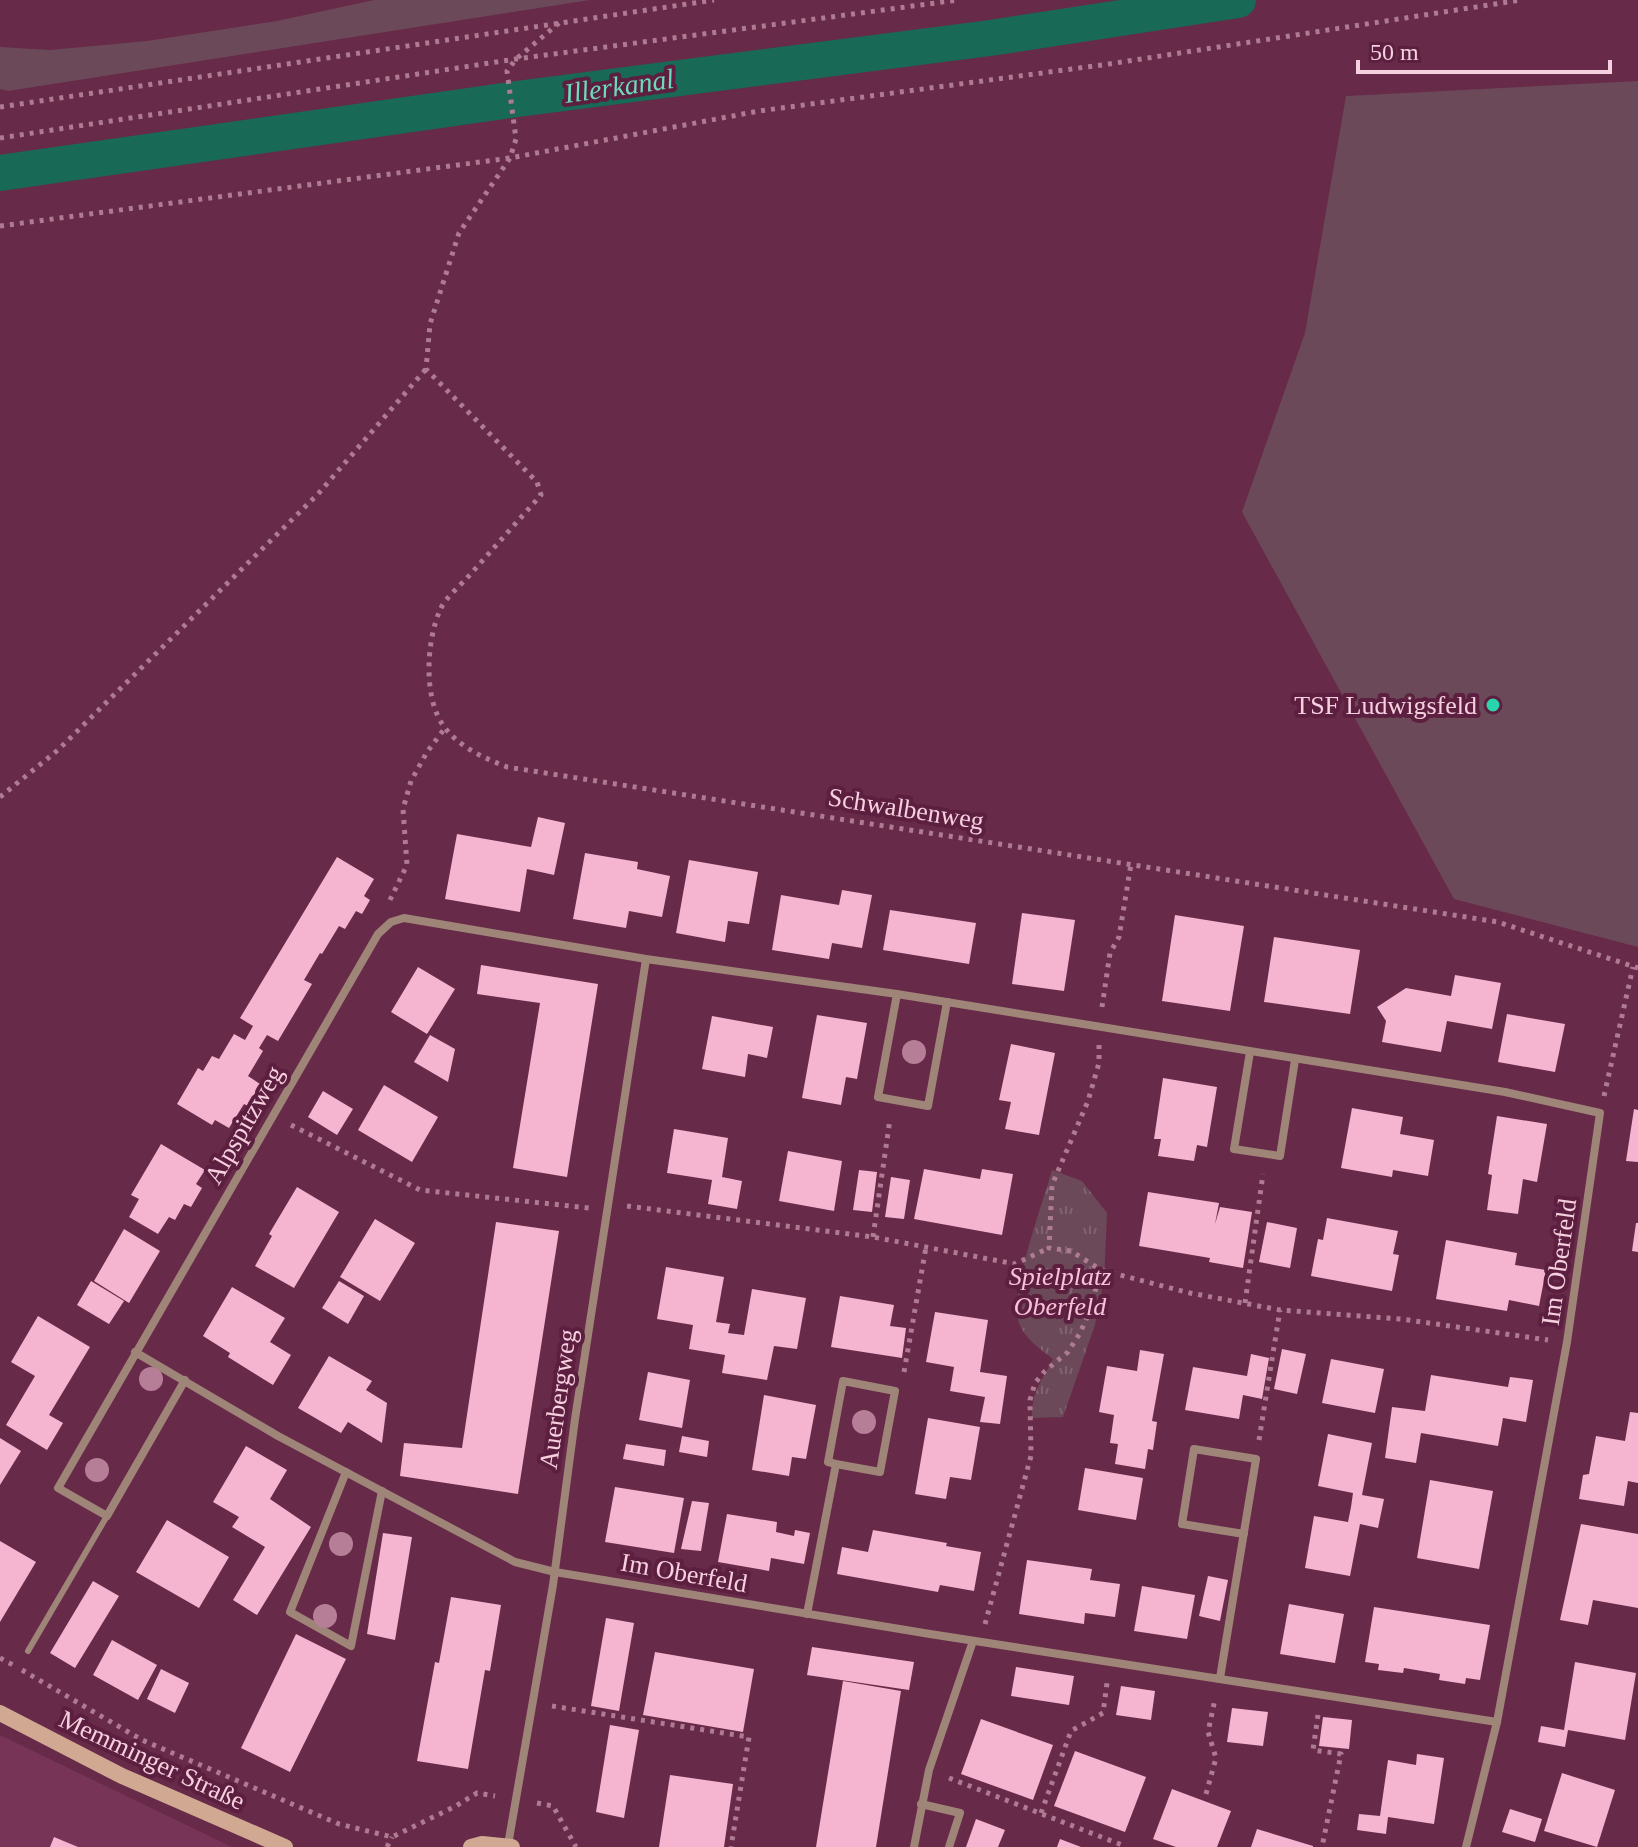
<svg xmlns="http://www.w3.org/2000/svg" width="1638" height="1847" font-family="Georgia,serif">
	<style>
		.built { fill: #773456 }
		.green { fill: #6b4958 }
		.park { fill: url(#park-tufts) }
		.lines { fill: none; stroke-linecap: round; stroke-linejoin: round }
		.canal { stroke: #186955; stroke-width: 36 }
		.building { fill: #f5b4d0 }
		.path { stroke: #ae7b93; stroke-width: 5; stroke-dasharray: 4 6; stroke-linecap: butt }
		.service { stroke: #9e8577; stroke-width: 6 }
		.minor { stroke: #9e8577; stroke-width: 8 }
		.secondary { stroke: #d1a993; stroke-width: 16 }
		.tree { fill: #b77e98 }
		.poi-dot { fill: #2bd5ac; stroke: #5c1f3f; stroke-width: 3 }
		.labels { text-anchor: middle; dominant-baseline: central; stroke-width: 8; stroke-linejoin: round; paint-order: stroke }
		.poi-label { font-size: 26px; fill: #f6d0df; stroke: #5c1f3f; text-anchor: end }
		.street-label { font-size: 26px; fill: #f6d0df; stroke: #5c1f3f }
		.park-label { font-size: 26px; font-style: italic; fill: #f8c2d9; stroke: #5c1f3f }
		.water-label { font-size: 28px; font-style: italic; fill: #6ddbba; stroke: #5c1f3f }
	</style>
	<defs>
		<pattern id="park-tufts" width="24" height="20" patternUnits="userSpaceOnUse" patternTransform="scale(2)"><rect width="24" height="20" fill="#6b4958"/><path d="M3 7l-1-3M5 7V3M7 7l1-3M15 17l-1-3M17 17v-4M19 17l1-3" fill="none" stroke="#816270"/></pattern>
	</defs>
	<rect width="100%" height="100%" fill="#682a49"/>
	<path class="built" d="M0,1735L232,1847H0Z"/>
	<g class="green">
		<path d="M374,0H590L8,91L0,89V47L50,50L147,41L277,21Z"/>
		<path d="M1638,81V947L1454,899L1242,512L1305,333L1346,96Z"/>
	</g>
	<path class="park" d="M1052,1170L1082,1181L1107,1213L1104,1280L1095,1325L1063,1417L1032,1418C1032,1390 1041,1383 1053,1359C1039,1348 1025,1339 1019,1323C1009,1292 1043,1204 1052,1170Z"/>
	<g class="lines">
		<path class="canal" d="M0,173L510,100L990,38L1238,0"/>
	</g>
	<g class="building">
		<path d="M538,817L565,823L554,875L527,869L520,912L445,899L457,834L531,847Z"/>
		<path d="M585,853L638,862L637,869L670,876L662,917L629,911L626,928L573,919Z"/>
		<path d="M337,857L374,879L364,896L370,900L362,914L356,911L345,929L339,926L322,954L320,953L304,980L312,984L278,1041L267,1035L259,1048L263,1051L248,1076L260,1084L248,1106L244,1104L229,1128L215,1120L212,1125L177,1104L198,1068L203,1071L212,1056L219,1059L234,1034L245,1040L253,1026L240,1018Z"/>
		<path d="M689,860L758,872L749,924L728,921L725,942L676,933Z"/>
		<path d="M842,890L872,895L862,948L832,943L829,959L772,950L781,895L839,905Z"/>
		<path d="M890,910L976,923L969,964L883,950Z"/>
		<path d="M1022,913L1075,920L1064,991L1012,984Z"/>
		<path d="M1175,915L1244,926L1230,1011L1162,1001Z"/>
		<path d="M1274,937L1360,950L1350,1014L1264,1002Z"/>
		<path d="M481,965L598,984L567,1177L513,1168L540,1003L477,994Z"/>
		<path d="M418,967L455,989L427,1034L391,1012Z"/>
		<path d="M1455,975L1501,983L1492,1029L1447,1021L1441,1052L1382,1042L1386,1021L1377,1007L1406,988L1451,996Z"/>
		<path d="M1507,1014L1565,1024L1555,1072L1498,1062Z"/>
		<path d="M817,1015L867,1023L857,1079L846,1077L841,1105L802,1098Z"/>
		<path d="M712,1016L773,1027L767,1058L748,1054L745,1077L702,1069Z"/>
		<path d="M430,1035L455,1049L448,1082L414,1062Z"/>
		<path d="M1011,1044L1055,1053L1039,1135L1005,1129L1011,1102L999,1100Z"/>
		<path d="M1163,1078L1217,1087L1207,1147L1197,1145L1194,1161L1158,1156L1161,1139H1154Z"/>
		<path d="M384,1085L438,1117L412,1162L358,1130Z"/>
		<path d="M323,1091L353,1109L337,1135L308,1117Z"/>
		<path d="M1352,1108L1403,1117L1400,1134L1434,1140L1428,1176L1393,1170L1392,1177L1341,1168Z"/>
		<path d="M1634,1109L1638,1110V1162L1626,1161Z"/>
		<path d="M1497,1116L1547,1124L1537,1182L1523,1179L1518,1214L1487,1210L1492,1175L1488,1174Z"/>
		<path d="M674,1129L728,1138L722,1177L742,1181L737,1209L708,1204L712,1180L667,1173Z"/>
		<path d="M161,1144L205,1170L196,1184L202,1188L191,1207L184,1204L175,1220L169,1217L158,1234L129,1217L139,1199L131,1195Z"/>
		<path d="M788,1151L842,1161L834,1211L779,1201Z"/>
		<path d="M924,1169L980,1179L982,1169L1013,1174L1002,1235L914,1219Z"/>
		<path d="M859,1170L877,1172L872,1212L853,1210Z"/>
		<path d="M891,1177L910,1180L904,1219L885,1217Z"/>
		<path d="M297,1187L339,1212L294,1288L255,1266L272,1236L269,1234Z"/>
		<path d="M1148,1192L1219,1203L1215,1224L1220,1207L1252,1212L1243,1268L1209,1262L1210,1258L1139,1246Z"/>
		<path d="M1327,1218L1398,1231L1393,1254L1399,1255L1392,1291L1311,1276L1318,1239L1323,1240Z"/>
		<path d="M375,1219L415,1243L380,1301L340,1277Z"/>
		<path d="M496,1222L559,1231L518,1494L400,1476L404,1443L462,1448Z"/>
		<path d="M1267,1222L1297,1228L1290,1268L1259,1262Z"/>
		<path d="M1636,1223H1638V1252L1632,1251Z"/>
		<path d="M124,1229L160,1251L129,1303L94,1281Z"/>
		<path d="M1446,1240L1517,1253L1515,1265L1546,1270L1539,1306L1509,1300L1507,1311L1436,1299Z"/>
		<path d="M666,1267L724,1277L716,1322L730,1324L728,1333L744,1335L752,1289L806,1298L797,1349L774,1346L767,1380L722,1373L725,1355L689,1349L693,1325L657,1319Z"/>
		<path d="M91,1281L124,1301L109,1324L77,1305Z"/>
		<path d="M339,1281L364,1296L348,1324L322,1308Z"/>
		<path d="M232,1287L285,1318L270,1342L291,1355L273,1385L228,1357L230,1353L203,1336Z"/>
		<path d="M840,1296L894,1305L890,1326L906,1328L902,1358L831,1347Z"/>
		<path d="M935,1312L988,1320L980,1372L1007,1376L1000,1424L980,1422L985,1397L950,1391L954,1367L926,1362Z"/>
		<path d="M38,1316L90,1347L49,1415L63,1423L47,1450L6,1425L35,1376L11,1362Z"/>
		<path d="M1282,1349L1306,1354L1297,1394L1274,1389Z"/>
		<path d="M1140,1350L1164,1354L1152,1421L1157,1422L1153,1450L1148,1449L1145,1469L1115,1464L1118,1444L1110,1443L1114,1415L1099,1412L1107,1366L1137,1371Z"/>
		<path d="M1251,1354L1269,1358L1262,1399L1243,1395L1239,1419L1185,1410L1193,1367L1247,1376Z"/>
		<path d="M329,1356L372,1381L366,1390L387,1403L382,1443L348,1422L341,1433L298,1408Z"/>
		<path d="M1331,1359L1384,1369L1375,1413L1322,1403Z"/>
		<path d="M648,1372L690,1380L682,1428L639,1420Z"/>
		<path d="M1431,1375L1508,1387L1510,1377L1533,1380L1526,1422L1503,1418L1498,1446L1421,1433L1416,1463L1385,1458L1392,1407L1425,1411Z"/>
		<path d="M764,1395L816,1405L806,1459L792,1457L789,1476L752,1470Z"/>
		<path d="M1630,1412L1638,1413V1483L1628,1481L1624,1506L1579,1499L1583,1475L1589,1474L1596,1436L1625,1441Z"/>
		<path d="M928,1418L980,1427L971,1480L950,1477L946,1499L915,1494Z"/>
		<path d="M1328,1434L1372,1443L1362,1495L1384,1499L1378,1528L1360,1524L1350,1576L1305,1568L1314,1516L1348,1522L1351,1507L1353,1493L1318,1486Z"/>
		<path d="M682,1436L709,1441L707,1457L679,1452Z"/>
		<path d="M0,1438L21,1451L0,1485Z"/>
		<path d="M626,1444L666,1450L664,1466L623,1459Z"/>
		<path d="M246,1446L287,1470L270,1499L311,1527L257,1615L233,1600L265,1547L232,1527L239,1517L213,1502Z"/>
		<path d="M1085,1468L1143,1478L1136,1520L1078,1510Z"/>
		<path d="M1430,1480L1493,1491L1479,1569L1417,1558Z"/>
		<path d="M615,1487L684,1498L674,1553L605,1542Z"/>
		<path d="M692,1501L709,1503L701,1551L681,1549Z"/>
		<path d="M727,1514L777,1522L776,1532L794,1536L795,1530L810,1533L804,1564L771,1558L769,1571L718,1562Z"/>
		<path d="M167,1520L229,1557L199,1608L136,1572Z"/>
		<path d="M1581,1524L1638,1534V1608L1593,1600L1588,1625L1560,1620Z"/>
		<path d="M873,1530L947,1543L946,1546L981,1552L974,1591L940,1585L938,1592L837,1574L842,1547L868,1552Z"/>
		<path d="M383,1533L412,1537L395,1640L367,1634Z"/>
		<path d="M0,1541L36,1562L0,1622Z"/>
		<path d="M1027,1560L1092,1569L1090,1580L1120,1584L1115,1617L1085,1613L1084,1624L1019,1614Z"/>
		<path d="M1208,1576L1228,1580L1220,1621L1199,1616Z"/>
		<path d="M93,1581L119,1596L75,1668L50,1653Z"/>
		<path d="M1142,1586L1195,1595L1187,1639L1134,1631Z"/>
		<path d="M451,1597L501,1605L490,1671L485,1670L468,1769L417,1761L435,1662L439,1663Z"/>
		<path d="M1289,1604L1344,1614L1335,1663L1280,1654Z"/>
		<path d="M1374,1607L1490,1625L1480,1680L1466,1678L1465,1684L1439,1680L1440,1674L1404,1668L1403,1673L1378,1670L1379,1664L1365,1662Z"/>
		<path d="M606,1618L634,1623L619,1711L591,1706Z"/>
		<path d="M296,1634L346,1659L290,1772L241,1748Z"/>
		<path d="M112,1640L157,1665L138,1700L93,1675Z"/>
		<path d="M812,1647L914,1662L909,1690L807,1675Z"/>
		<path d="M655,1652L754,1669L743,1732L643,1715Z"/>
		<path d="M1575,1662L1636,1673L1625,1740L1568,1730L1565,1747L1538,1742L1541,1726L1564,1730Z"/>
		<path d="M1016,1667L1074,1676L1069,1705L1011,1696Z"/>
		<path d="M161,1669L189,1683L175,1713L147,1699Z"/>
		<path d="M843,1681L901,1691L876,1847H816Z"/>
		<path d="M1121,1686L1155,1691L1151,1720L1116,1715Z"/>
		<path d="M1232,1708L1268,1712L1263,1746L1227,1742Z"/>
		<path d="M1323,1717L1352,1720L1349,1749L1319,1746Z"/>
		<path d="M981,1719L1053,1745L1033,1800L961,1774Z"/>
		<path d="M610,1725L639,1730L624,1818L596,1812Z"/>
		<path d="M1075,1751L1146,1777L1125,1832L1054,1806Z"/>
		<path d="M1417,1754L1444,1758L1434,1824L1388,1817L1386,1834L1357,1830L1359,1814L1380,1816L1388,1760L1416,1765Z"/>
		<path d="M1562,1773L1615,1790L1597,1847L1544,1831Z"/>
		<path d="M670,1775L733,1784L724,1847H659Z"/>
		<path d="M1172,1789L1231,1811L1217,1847H1176L1153,1839Z"/>
		<path d="M1510,1809L1542,1819L1535,1842L1502,1832Z"/>
		<path d="M976,1819L1005,1830L998,1847H966Z"/>
		<path d="M1257,1829L1313,1846V1847H1251Z"/>
		<path d="M54,1837L78,1847H50Z"/>
		<path d="M1060,1839L1081,1847H1057Z"/>
	</g>
	<g class="lines">
		<g class="path">
			<path d="M559,23L516,59L507,71L516,139L510,158L459,233L430,324L426,369L537,482L541,495C516,523 492,550 467,578C459,587 445,598 440,610C426,642 423,700 445,728C461,748 484,758 507,767L1498,922L1638,968"/>
			<path d="M0,107L714,0"/>
			<path d="M0,138L516,59L958,0"/>
			<path d="M0,226L510,158L759,111L1109,64L1521,0"/>
			<path d="M0,797L58,750L318,494L426,369"/>
			<path d="M390,900L407,865L403,809L411,781L427,752L445,728"/>
			<path d="M1102,1007L1110,953L1119,937L1131,864"/>
			<path d="M1099,1045V1063L1088,1101L1052,1185L1049,1248L1071,1251L1101,1270L1190,1293L1280,1310L1401,1319L1548,1340"/>
			<path d="M1604,1096L1633,967"/>
			<path d="M291,1125L420,1190L589,1208"/>
			<path d="M627,1206L873,1237L1015,1264L1049,1248"/>
			<path d="M873,1237L890,1119"/>
			<path d="M1245,1303L1263,1174"/>
			<path d="M904,1372L926,1247"/>
			<path d="M1259,1440L1280,1310"/>
			<path d="M985,1624L1031,1456L1030,1400L1035,1383L1045,1371L1068,1352L1080,1333L1089,1313L1101,1270"/>
			<path d="M0,1658L13,1665"/>
			<path d="M22,1670L142,1740L339,1824L392,1837L456,1806L477,1793L495,1796"/>
			<path d="M552,1706L749,1737L731,1847"/>
			<path d="M1318,1715L1313,1750L1341,1754L1322,1847"/>
			<path d="M949,1778L1122,1845"/>
			<path d="M1206,1794L1216,1758L1208,1732L1215,1699"/>
			<path d="M537,1803L553,1806L576,1847"/>
			<path d="M1041,1813L1071,1731L1103,1713L1107,1683"/>
			<path d="M387,1847L392,1837"/>
		</g>
		<path class="service" d="M28,1651L107,1516"/>
		<g class="minor">
			<path d="M897,994L878,1097L928,1106L947,1002"/>
			<path d="M1250,1052L1234,1149L1280,1156L1295,1060"/>
			<path d="M135,1352L278,1436L515,1562L555,1572L930,1634L1497,1722L1567,1342L1600,1113L1505,1092L897,994L646,959L404,918L391,922L378,934L58,1488L107,1516L185,1380"/>
			<path d="M346,1472L290,1612L351,1646L382,1491"/>
			<path d="M807,1614L836,1464L880,1472L895,1391L843,1381L828,1462L836,1464"/>
			<path d="M1220,1678L1256,1459L1194,1449L1182,1524L1244,1534"/>
			<path d="M921,1804L960,1813L949,1847"/>
			<path d="M508,1845L553,1585L575,1419L646,959"/>
			<path d="M914,1847L929,1770L973,1641"/>
			<path d="M1466,1847L1497,1722"/>
		</g>
		<g class="secondary">
			<path d="M0,1713L122,1776L285,1847"/>
			<path d="M471,1847L482,1844L512,1847"/>
		</g>
	</g>
	<g class="tree">
		<circle cx="914" cy="1052" r="12"/>
		<circle cx="151" cy="1379" r="12"/>
		<circle cx="864" cy="1422" r="12"/>
		<circle cx="97" cy="1470" r="12"/>
		<circle cx="341" cy="1544" r="12"/>
		<circle cx="325" cy="1616" r="12"/>
	</g>
	<circle class="poi-dot" cx="1493" cy="705" r="8"/>
	<g class="labels">
		<g class="poi-label">
			<text x="1477" y="705">TSF Ludwigsfeld</text>
		</g>
		<g class="street-label">
			<text transform="translate(906 809) rotate(9)">Schwalbenweg</text>
			<text transform="translate(244 1125) rotate(-60)">Alpspitzweg</text>
			<text transform="translate(1559 1262) rotate(-82)">Im Oberfeld</text>
			<text transform="translate(558 1399) rotate(-82)">Auerbergweg</text>
			<text transform="translate(684 1573) rotate(10)">Im Oberfeld</text>
			<text transform="translate(152 1760) rotate(25)">Memminger Straße</text>
		</g>
		<g class="park-label">
			<text x="1060" y="1276">Spielplatz<tspan x="1060" dy="30">Oberfeld</tspan></text>
		</g>
		<g class="water-label">
			<text transform="translate(619 86) rotate(-8)">Illerkanal</text>
		</g>
	</g>
	<path d="M1358 60v12h252v-12" fill="none" stroke="#f6d0df" stroke-width="4"/>
	<text x="1370" y="60" font-size="24" fill="#f6d0df" stroke="#5c1f3f" stroke-width="6" paint-order="stroke">50 m</text>
</svg>
